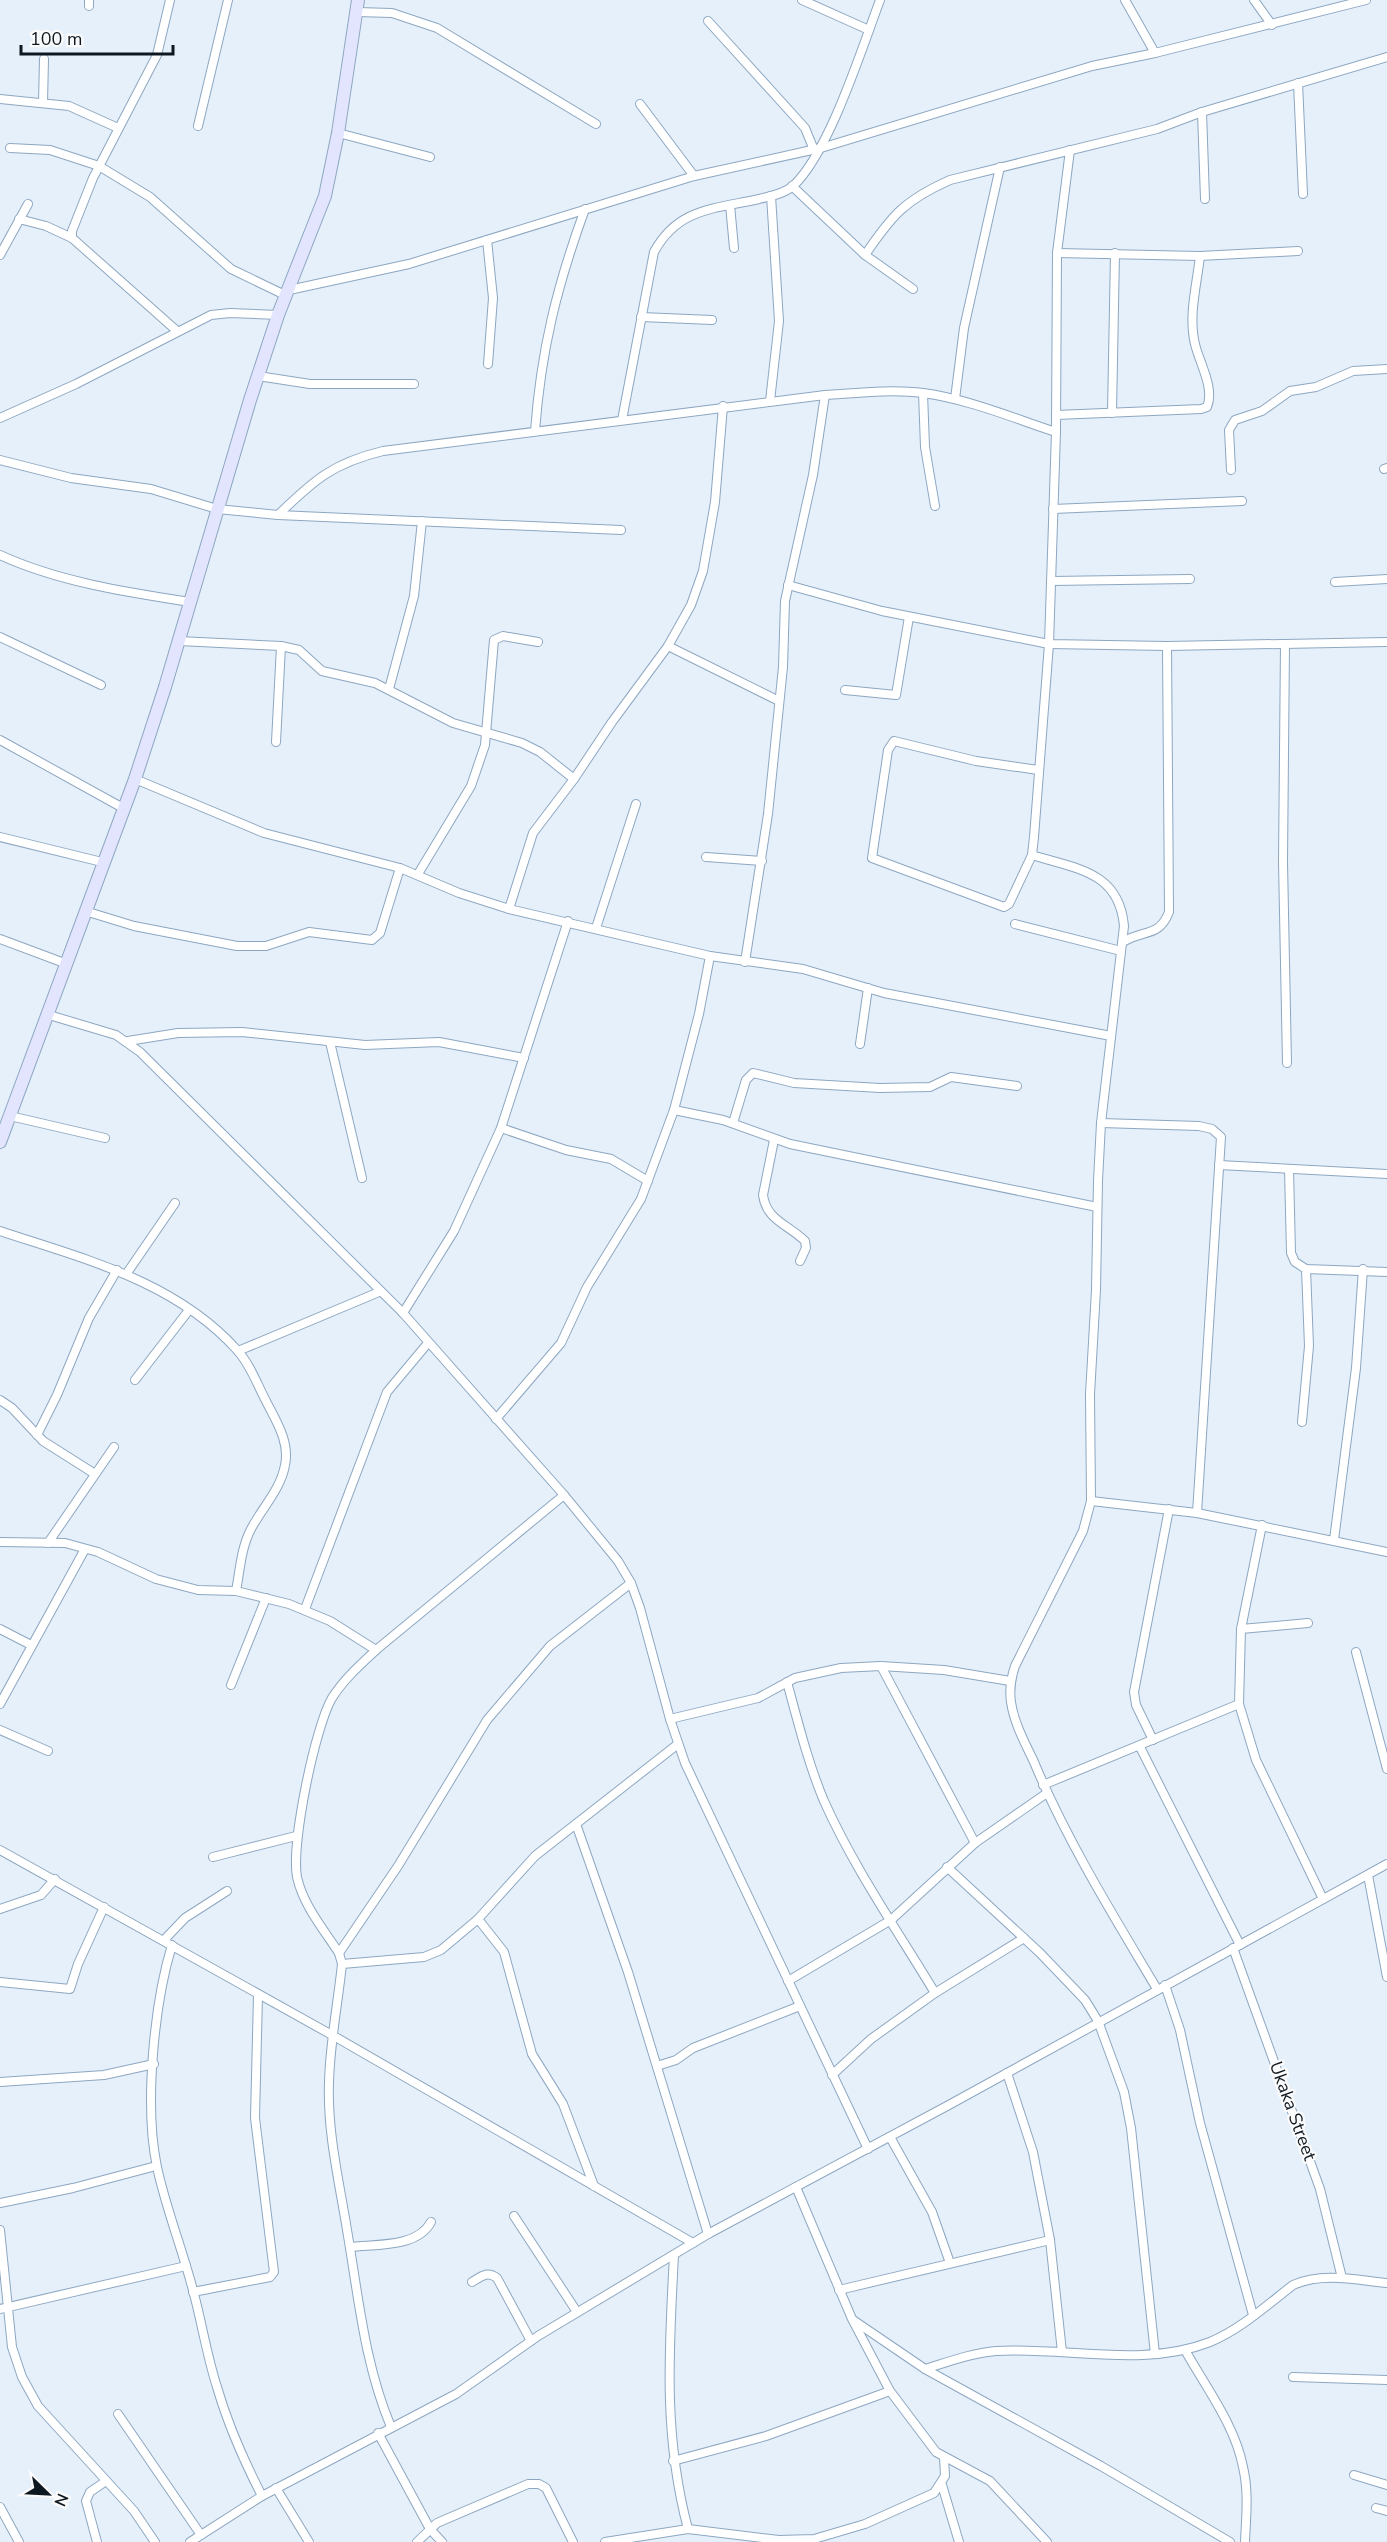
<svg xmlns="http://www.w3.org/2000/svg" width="1387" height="2542" font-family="'Nunito Sans',sans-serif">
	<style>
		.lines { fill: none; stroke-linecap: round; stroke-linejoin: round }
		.street-casing { stroke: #8da7c1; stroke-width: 10 }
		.secondary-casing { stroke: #8da7c1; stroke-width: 14 }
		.street { stroke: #fff; stroke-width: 8 }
		.secondary { stroke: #e3e4fe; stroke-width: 12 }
		.labels { text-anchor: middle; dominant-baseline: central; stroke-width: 4.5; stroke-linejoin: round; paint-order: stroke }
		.street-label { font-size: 18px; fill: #0e1821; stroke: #fbfbfb }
	</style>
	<rect width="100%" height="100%" fill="#e5f0fb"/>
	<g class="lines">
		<g class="street-casing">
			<g id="street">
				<path d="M802,0L869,30"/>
				<path d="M1125,0L1155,53"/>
				<path d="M1254,0L1272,25"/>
				<path d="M89,6V0"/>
				<path d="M357,12L392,13L437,28L596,124"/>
				<path d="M708,21L805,128L814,150"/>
				<path d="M1298,83L1303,194"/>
				<path d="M0,99L69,106L118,128"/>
				<path d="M43,103L44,59"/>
				<path d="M640,104L694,176"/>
				<path d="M1202,112L1205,199"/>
				<path d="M198,126L228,0"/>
				<path d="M338,133L430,157"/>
				<path d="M10,148L50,150L99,166L150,197L231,269L287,296"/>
				<path d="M792,186L865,255L913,289"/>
				<path d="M730,205L734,248"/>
				<path d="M19,219L46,226L72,238L177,331"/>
				<path d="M72,238V231L93,178L157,55L170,0"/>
				<path d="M487,240L493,298L488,364"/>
				<path d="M1057,253L1200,256L1298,251"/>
				<path d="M0,255L28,204"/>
				<path d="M865,255C892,215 905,200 950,180L1157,129L1202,112L1387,57"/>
				<path d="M289,290L409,264L694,176L821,148L1092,66L1155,53L1366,0"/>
				<path d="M641,317L712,320"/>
				<path d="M258,376L310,384H414"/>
				<path d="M923,393L925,447L935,506"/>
				<path d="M955,399L964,328L1000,167"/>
				<path d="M770,401L779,321L771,196"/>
				<path d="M1112,413L1115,253"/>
				<path d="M1056,415L1201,409L1207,407C1215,388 1199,362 1195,344C1188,316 1197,284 1200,256"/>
				<path d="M0,418L76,384L211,315L230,313L278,315"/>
				<path d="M622,420L654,252C678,208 714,209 759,199C770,196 784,194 793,186C829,153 862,48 880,0"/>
				<path d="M535,431C541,350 557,286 585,209"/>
				<path d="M0,460L71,478L151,489L217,509L278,515L621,530"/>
				<path d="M1384,469L1387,468"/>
				<path d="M1231,470L1229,430L1235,420L1262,411L1290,391L1316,387L1353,371L1387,369"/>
				<path d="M1053,509L1242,501"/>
				<path d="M278,515C314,480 333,463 383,451L825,395C857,393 891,389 923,393C968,399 1013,418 1056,432"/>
				<path d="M0,555C59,582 126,592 190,602"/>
				<path d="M1051,581L1190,579"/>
				<path d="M1335,582L1387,579"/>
				<path d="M788,585L882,611L1049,644L1167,646L1387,642"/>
				<path d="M0,637L101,685"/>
				<path d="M179,641L281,646L299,650L322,671L375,683L453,723L522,743L540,752L574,779"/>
				<path d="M1285,644L1283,862L1287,1063"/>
				<path d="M668,646L779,701"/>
				<path d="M389,689L414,596L422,521"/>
				<path d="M845,690L896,695L909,617"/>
				<path d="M0,740L123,808"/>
				<path d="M276,742L281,646"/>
				<path d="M1038,770L976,761L894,741L888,750L872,858L1004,907L1009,904L1032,855L1034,837L1049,644L1056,432L1057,253L1070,150"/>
				<path d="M135,779L264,833L400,868L459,893L509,909L710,956L803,969L884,993L1111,1036"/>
				<path d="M0,837L102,862"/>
				<path d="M1032,855C1076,869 1119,871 1124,926L1101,1123L1098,1181L1096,1290L1090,1394L1091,1501L1083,1531L1015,1666C1011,1678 1009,1689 1011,1702C1014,1723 1025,1743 1034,1762C1067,1841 1113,1915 1157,1989"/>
				<path d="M706,857L762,861"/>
				<path d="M418,874L471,786L485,745L494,640L503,636L538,642"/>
				<path d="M509,909L533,833L574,779L612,722L668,646L691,605L703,571L715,502L723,406"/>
				<path d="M85,911L134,926L237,946H266L309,932L372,940L380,933L400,868"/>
				<path d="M1015,924L1121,951"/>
				<path d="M596,928L636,804"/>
				<path d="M0,939L67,964"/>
				<path d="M1123,942C1143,929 1159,938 1169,912L1167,646"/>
				<path d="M745,962L768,814L783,667L785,601L813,475L825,395"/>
				<path d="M49,1015L116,1035L140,1052L403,1313L564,1495L618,1561L631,1583L640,1608L670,1719L685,1763L868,2149"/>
				<path d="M128,1041L178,1033L242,1032L365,1045L439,1042L524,1058"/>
				<path d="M330,1042L362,1178"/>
				<path d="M860,1044L868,988"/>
				<path d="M674,1110L723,1120L790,1144L1097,1207"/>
				<path d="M10,1116L105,1138"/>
				<path d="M733,1123L746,1080L753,1073L794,1083L880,1088L930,1087L951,1077L1017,1086"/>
				<path d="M1101,1123L1199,1126L1212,1129L1221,1137L1197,1513"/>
				<path d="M501,1128L566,1150L611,1159L648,1181"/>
				<path d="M774,1140L763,1195C766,1220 789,1225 805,1241L806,1248L800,1261"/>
				<path d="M1219,1165L1387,1174"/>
				<path d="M1289,1169L1291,1253L1295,1262L1306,1269L1387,1272"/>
				<path d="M0,1231C84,1259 175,1281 237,1350C250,1364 257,1384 266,1401C276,1421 290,1442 285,1465C281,1489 262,1508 251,1529C241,1548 240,1570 236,1591"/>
				<path d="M127,1273L175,1203"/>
				<path d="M403,1313L454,1231L501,1128L568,921"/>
				<path d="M238,1351L379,1292"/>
				<path d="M135,1380L189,1310"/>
				<path d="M0,1400L12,1408L43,1441L95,1474"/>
				<path d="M496,1419L561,1343L587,1287L641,1199L674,1110L699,1014L710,956"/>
				<path d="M1302,1422L1309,1346L1306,1269"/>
				<path d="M37,1435L57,1395L89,1318L117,1270"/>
				<path d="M1091,1501L1197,1513L1387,1552"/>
				<path d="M1262,1525L1241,1629L1239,1704L1256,1760L1323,1899"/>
				<path d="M1334,1540L1356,1368L1363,1269"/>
				<path d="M0,1542L65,1543L98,1552L156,1579L198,1590L236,1591L289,1604L330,1621L376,1650"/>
				<path d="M48,1543L114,1447"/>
				<path d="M305,1609L387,1392L428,1343"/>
				<path d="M0,1629L31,1645"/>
				<path d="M1241,1629L1308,1623"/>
				<path d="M1356,1652L1387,1769"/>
				<path d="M881,1666L975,1843"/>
				<path d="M787,1682C798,1722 808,1763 824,1801C854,1868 897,1930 935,1993"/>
				<path d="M231,1685L266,1598"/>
				<path d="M0,1704L85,1549"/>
				<path d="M670,1719L758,1698L795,1678L841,1668L881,1666L944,1670L1010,1681"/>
				<path d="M0,1730L48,1751"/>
				<path d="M1153,1740L1136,1705L1134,1692L1169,1509"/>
				<path d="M1140,1747L1240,1945"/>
				<path d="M1043,1785L1239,1704"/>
				<path d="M576,1824L628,1972L708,2234"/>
				<path d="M0,1850L332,2035L693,2243"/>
				<path d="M213,1857L296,1836"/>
				<path d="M947,1867L1040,1953L1085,2000L1098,2021L1124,2092L1131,2128L1155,2354"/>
				<path d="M1368,1875L1387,1977"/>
				<path d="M0,1909L41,1895L55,1879"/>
				<path d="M478,1919L504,1952L532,2054L563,2104L594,2186"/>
				<path d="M164,1940L185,1918L227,1891"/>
				<path d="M172,1945C154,2004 144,2106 157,2167C166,2209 183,2251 194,2294C202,2324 207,2356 217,2387C228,2425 244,2461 262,2496"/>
				<path d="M1233,1948L1320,2189L1342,2278"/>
				<path d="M339,1953L398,1866L487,1720L550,1646L631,1583"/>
				<path d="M342,1964L424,1957L441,1950L478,1919L535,1856L678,1744"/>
				<path d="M788,1981L891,1920L975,1843L1047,1793"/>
				<path d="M0,1982L70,1989L78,1964L104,1907"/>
				<path d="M1165,1985L1180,2030L1200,2123L1253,2315"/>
				<path d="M657,2066L676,2060L693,2048L800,2006"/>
				<path d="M1007,2073L1033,2152L1050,2240L1062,2352"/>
				<path d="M832,2075L871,2039L935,1993L1024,1938"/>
				<path d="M0,2082L104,2075L154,2064"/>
				<path d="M890,2137L932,2212L950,2263"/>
				<path d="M796,2187L852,2319L890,2391L936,2452L990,2481L1047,2542"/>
				<path d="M0,2203L73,2188L156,2166"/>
				<path d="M514,2216L577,2312"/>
				<path d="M0,2230L12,2347L22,2377L38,2406L134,2511L155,2542"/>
				<path d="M350,2247C376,2244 417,2248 431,2222"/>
				<path d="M674,2255C669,2350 663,2435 688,2529"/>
				<path d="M472,2282C482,2276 487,2271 497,2278L531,2341"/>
				<path d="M839,2290L1050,2240"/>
				<path d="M193,2292L270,2277L274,2272L255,2118L258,1995"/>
				<path d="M0,2309L186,2266"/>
				<path d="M853,2320L925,2369L1101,2466L1230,2542"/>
				<path d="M1185,2350C1205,2386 1235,2425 1243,2467C1249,2492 1246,2517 1245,2542"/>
				<path d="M925,2369C948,2362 972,2353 996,2351C1066,2347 1144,2368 1210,2342C1241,2329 1267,2305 1293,2285C1323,2272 1356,2280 1387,2283"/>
				<path d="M1293,2377L1387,2380"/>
				<path d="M118,2414L201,2535"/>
				<path d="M391,2427C365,2365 359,2301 348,2236C340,2185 327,2133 329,2082C330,2042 338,2003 342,1964L339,1953C324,1930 303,1905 297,1877C291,1844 315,1727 332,1698C344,1679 360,1665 376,1650L564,1495"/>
				<path d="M378,2433L430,2529L442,2542"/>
				<path d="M673,2461L766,2436L890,2391"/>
				<path d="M1354,2475L1387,2485"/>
				<path d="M942,2485L959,2542"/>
				<path d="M276,2488L309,2542"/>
				<path d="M0,2507L19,2542"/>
				<path d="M1376,2508L1387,2511"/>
				<path d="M97,2542L86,2501L90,2492L106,2481"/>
				<path d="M190,2542L262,2496L456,2394L538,2336L708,2234L947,2106L1387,1864"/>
				<path d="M417,2542L437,2523L528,2484H539L546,2488L573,2542"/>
				<path d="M605,2542L688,2529L779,2540L814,2539L865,2524L934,2493L945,2476L944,2457"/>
			</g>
		</g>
		<g class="secondary-casing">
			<path id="secondary" d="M0,1142L135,779L165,687L250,400L278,315L325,196L338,133L358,0"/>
		</g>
		<use href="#street" class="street"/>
		<use href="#secondary" class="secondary"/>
	</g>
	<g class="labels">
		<g class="street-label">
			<text transform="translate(1293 2111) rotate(70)">Ukaka Street</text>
		</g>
	</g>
	<g transform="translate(48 2494) rotate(114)" stroke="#fbfbfb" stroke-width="4.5" paint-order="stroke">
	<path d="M0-4.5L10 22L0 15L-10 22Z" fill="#0e1821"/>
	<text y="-9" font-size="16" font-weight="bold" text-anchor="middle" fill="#0e1821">N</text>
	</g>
	<path d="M21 45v9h152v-9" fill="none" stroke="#0e1821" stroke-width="3"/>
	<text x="30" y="45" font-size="18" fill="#0e1821" stroke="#fbfbfb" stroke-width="4.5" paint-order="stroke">100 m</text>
</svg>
